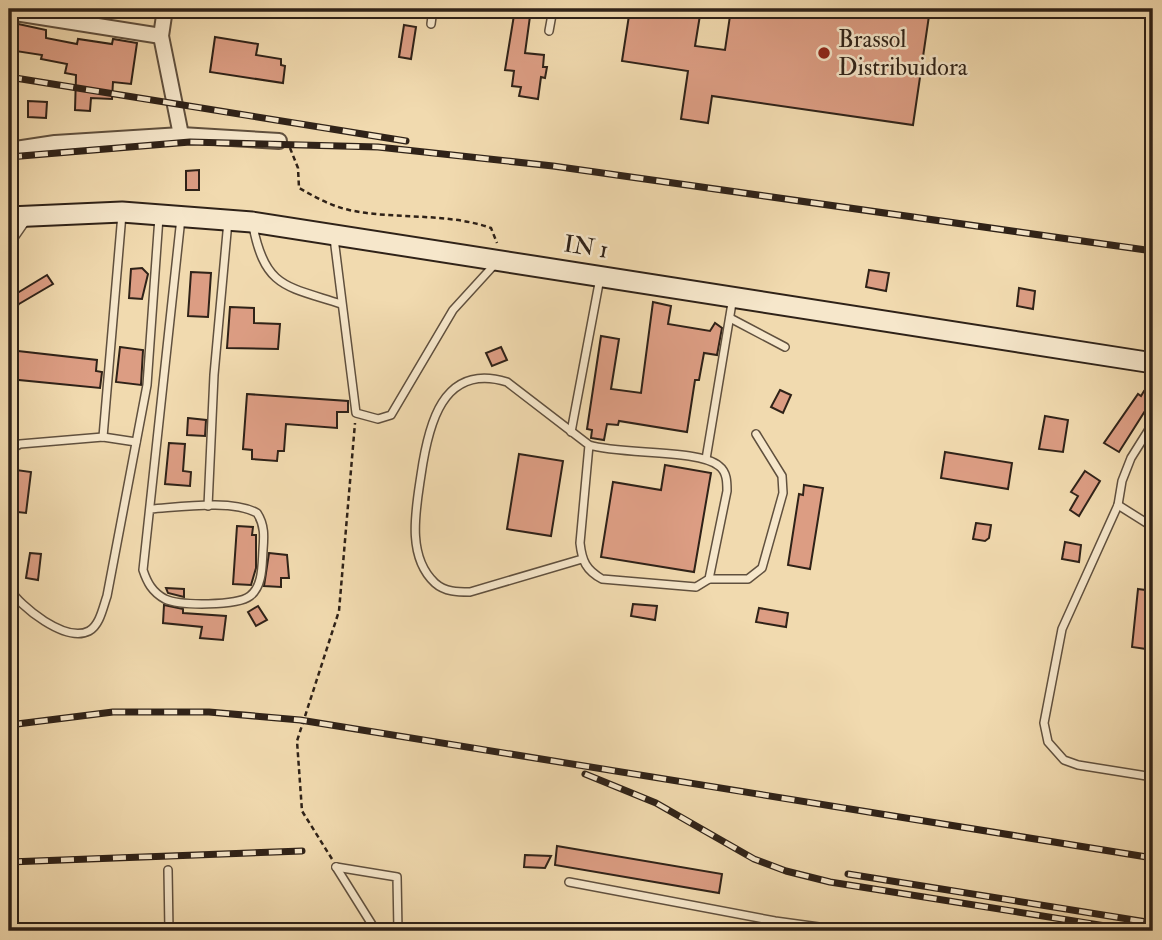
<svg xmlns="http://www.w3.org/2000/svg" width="1162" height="940" font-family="'IM FELL Double Pica',serif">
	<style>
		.building { fill: #dc9d83; stroke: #2f2218; stroke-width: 2 }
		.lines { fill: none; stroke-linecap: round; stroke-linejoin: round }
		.lane-casing { stroke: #60503e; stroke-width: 10 }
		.street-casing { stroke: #60503e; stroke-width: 18 }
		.secondary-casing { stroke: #2f2218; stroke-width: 23 }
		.path { stroke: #2f2218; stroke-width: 2.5; stroke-dasharray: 5 3.5; stroke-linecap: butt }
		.lane { stroke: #f6e7cb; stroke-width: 7 }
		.street { stroke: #f6e7cb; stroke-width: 14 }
		.secondary { stroke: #f6e7cb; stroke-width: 19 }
		.rail-casing { stroke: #2f2218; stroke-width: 7 }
		.rail { stroke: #f6e7cb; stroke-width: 4.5; stroke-dasharray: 13; stroke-linecap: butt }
		.poi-dot { fill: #8f2418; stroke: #f6e7cb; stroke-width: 2.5 }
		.labels { text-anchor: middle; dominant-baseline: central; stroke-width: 5; stroke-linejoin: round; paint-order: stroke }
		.poi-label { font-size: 24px; fill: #2f2218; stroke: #f6e7cb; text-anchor: start }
		.street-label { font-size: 24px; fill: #2f2218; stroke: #f6e7cb }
	</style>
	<rect width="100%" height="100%" fill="#f1daaf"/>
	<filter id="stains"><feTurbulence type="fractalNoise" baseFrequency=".00286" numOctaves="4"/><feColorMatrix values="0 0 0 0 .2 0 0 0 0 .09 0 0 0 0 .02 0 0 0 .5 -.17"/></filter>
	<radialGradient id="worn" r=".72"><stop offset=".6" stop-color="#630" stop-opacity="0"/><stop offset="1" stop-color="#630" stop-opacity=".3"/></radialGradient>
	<g class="building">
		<path d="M515,9H531L525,53L544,55L543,67H547L545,78L541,77L538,99L519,96L521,87L512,86L514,71L505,70Z"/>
		<path d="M630,9H701L695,46L725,50L731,9H930L913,125L712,96L708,123L681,119L688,71L622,61Z"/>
		<path d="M9,22L46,30V38L77,44L78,39L112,44L113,39L137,43L131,84L113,82L112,99L91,98L90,111L75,110L76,75L65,73L67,64L41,59L42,55L9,50Z"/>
		<path d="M404,25L416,27L411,59L399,57Z"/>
		<path d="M215,37L258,44L256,55L281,59V65L285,66L283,83L210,72Z"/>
		<path d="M28,101L47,102L46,118L28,117Z"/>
		<path d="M199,170V190H186V171Z"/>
		<path d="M142,268L148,274L142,299L129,298L131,269Z"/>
		<path d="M869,270L889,273L886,291L866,287Z"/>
		<path d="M191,272L211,273L208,317L188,316Z"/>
		<path d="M47,275L53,284L19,304L9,315V289L14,295Z"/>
		<path d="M1019,288L1035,291L1033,309L1017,306Z"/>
		<path d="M653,302L671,306L668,324L710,331L715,323L722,328L717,355L704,353L699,380H695L687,432L619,421L618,425L607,424L604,440L591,438L592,430L587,429L601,336L619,339L611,389L641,393Z"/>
		<path d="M230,307L254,308V323L280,324L278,349L227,348Z"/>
		<path d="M120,347L143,350L141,385L116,382Z"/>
		<path d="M501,347L507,360L492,366L486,353Z"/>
		<path d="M9,350L97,360L96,371L102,372L100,388L9,379Z"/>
		<path d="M780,390L791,395L783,413L771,407Z"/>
		<path d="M1144,391L1153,396V404L1148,413L1145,411L1119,452L1104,443L1138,394L1141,396Z"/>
		<path d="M247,394L348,401V412H337V428L286,424L284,451H278L277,461L252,459V450L243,449Z"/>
		<path d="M1045,416L1068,420L1063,452L1039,449Z"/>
		<path d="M188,418L206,420L205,436L187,435Z"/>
		<path d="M169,443L185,444L183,471L191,472L190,486L165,484Z"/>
		<path d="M945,452L1012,463L1008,489L941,478Z"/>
		<path d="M519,454L563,461L551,536L507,529Z"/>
		<path d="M665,465L711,473L694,572L601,557L613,482L661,490Z"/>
		<path d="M9,469L31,472L26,513L9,511Z"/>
		<path d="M1085,471L1100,481L1079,516L1070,510L1078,496L1071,492Z"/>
		<path d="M804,485L823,488L810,569L788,565L799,494L803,495Z"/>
		<path d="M976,523L991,525L989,538L985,541L973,539Z"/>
		<path d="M237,526L253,527L252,535H256V568L251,585L233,584Z"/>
		<path d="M1065,542L1081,545L1079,562L1062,559Z"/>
		<path d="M30,553L41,554L38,580L26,578Z"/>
		<path d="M269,553L287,555L289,578H281V587L264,586Z"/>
		<path d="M166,588L184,589V597L168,593Z"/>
		<path d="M1138,589L1153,591V650L1132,647Z"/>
		<path d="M633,604L657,606L655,620L631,616Z"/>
		<path d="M164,605L183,609V613L226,616L223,640L200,638L202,627L163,623Z"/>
		<path d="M258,606L267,620L256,626L248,612Z"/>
		<path d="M759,608L788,613L786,627L756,622Z"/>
		<path d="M557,846L722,874L719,893L555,865Z"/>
		<path d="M525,855L551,856L545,868L524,867Z"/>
	</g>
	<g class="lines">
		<g class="lane-casing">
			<g id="lane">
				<path d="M431,24L433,9"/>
				<path d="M549,31L553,9"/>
				<path d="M253,226C265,288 286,286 341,304"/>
				<path d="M334,238L356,413L378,419L391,415L453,310L495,264"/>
				<path d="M9,245L27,219"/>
				<path d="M730,318L785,347"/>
				<path d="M1153,423L1131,458L1122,481L1118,505L1062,629L1044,723L1048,742L1064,760L1078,765L1153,777"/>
				<path d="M571,432L600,278"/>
				<path d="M103,437L122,214"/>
				<path d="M9,450L20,444L103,437L136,442"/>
				<path d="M706,459L733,297"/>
				<path d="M1118,505L1153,527"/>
				<path d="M208,506L214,375L228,221"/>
				<path d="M151,509C180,507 232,499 257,513C265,525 264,537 263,550C262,565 263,586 250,596C237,606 180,606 165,599C152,592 147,582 143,570L181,218"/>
				<path d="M582,559L470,592C458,592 445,592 435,583C406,556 416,509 421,475C428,426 442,362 507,382L589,445C621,455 699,449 719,466C727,472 727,482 727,491L709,579L696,587L602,579C586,570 582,561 580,543L589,445"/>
				<path d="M709,579H748L762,568L783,493L782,476L756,434"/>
				<path d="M9,588C20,607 66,643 89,631C100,625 103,607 107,596L147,385L159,217"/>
				<path d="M336,867L397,877L398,931"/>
				<path d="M336,867L376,931"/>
				<path d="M168,870L169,931"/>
				<path d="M569,882L775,921L848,931"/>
			</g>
		</g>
		<g class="street-casing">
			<g id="street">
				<path d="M165,9L161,36L181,135"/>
				<path d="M9,12L161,36"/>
				<path d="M9,150L55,143L181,135L279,141"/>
			</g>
		</g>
		<g class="secondary-casing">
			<path id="secondary" d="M9,217L122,212L252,222L1153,363"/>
		</g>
		<g class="path">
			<path d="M290,148L298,168L299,188C315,197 331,206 349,210C396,220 445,212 491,228L497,243"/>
			<path d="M332,859L302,811L297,741L339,611L355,423"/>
		</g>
		<use href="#lane" class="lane"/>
		<use href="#street" class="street"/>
		<use href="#secondary" class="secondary"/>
		<g class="rail-casing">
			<g id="rail">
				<path d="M9,77L406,141"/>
				<path d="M9,157L190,142L378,147L553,166L1153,251"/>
				<path d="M9,725L113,712H209L300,720L1153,858"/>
				<path d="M585,774L656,803L754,859L786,871L830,882L1137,931"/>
				<path d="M9,862L302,851"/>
				<path d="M848,874L1153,923"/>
			</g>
		</g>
		<use href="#rail" class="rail"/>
	</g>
	<circle class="poi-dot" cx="824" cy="53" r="7"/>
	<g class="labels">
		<g class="poi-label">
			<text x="838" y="39">Brassol<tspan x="838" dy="28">Distribuidora</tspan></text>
		</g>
		<g class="street-label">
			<text transform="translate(586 247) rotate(9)">IN 1</text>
		</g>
	</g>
	<rect width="1162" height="940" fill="none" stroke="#f1daaf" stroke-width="35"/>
	<rect x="10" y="10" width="1141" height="919" fill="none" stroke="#2f2218" stroke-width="3.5"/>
	<rect x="18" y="18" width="1127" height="905" fill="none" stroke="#2f2218" stroke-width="2"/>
	<rect width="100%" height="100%" filter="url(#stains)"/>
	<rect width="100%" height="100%" fill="url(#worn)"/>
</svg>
